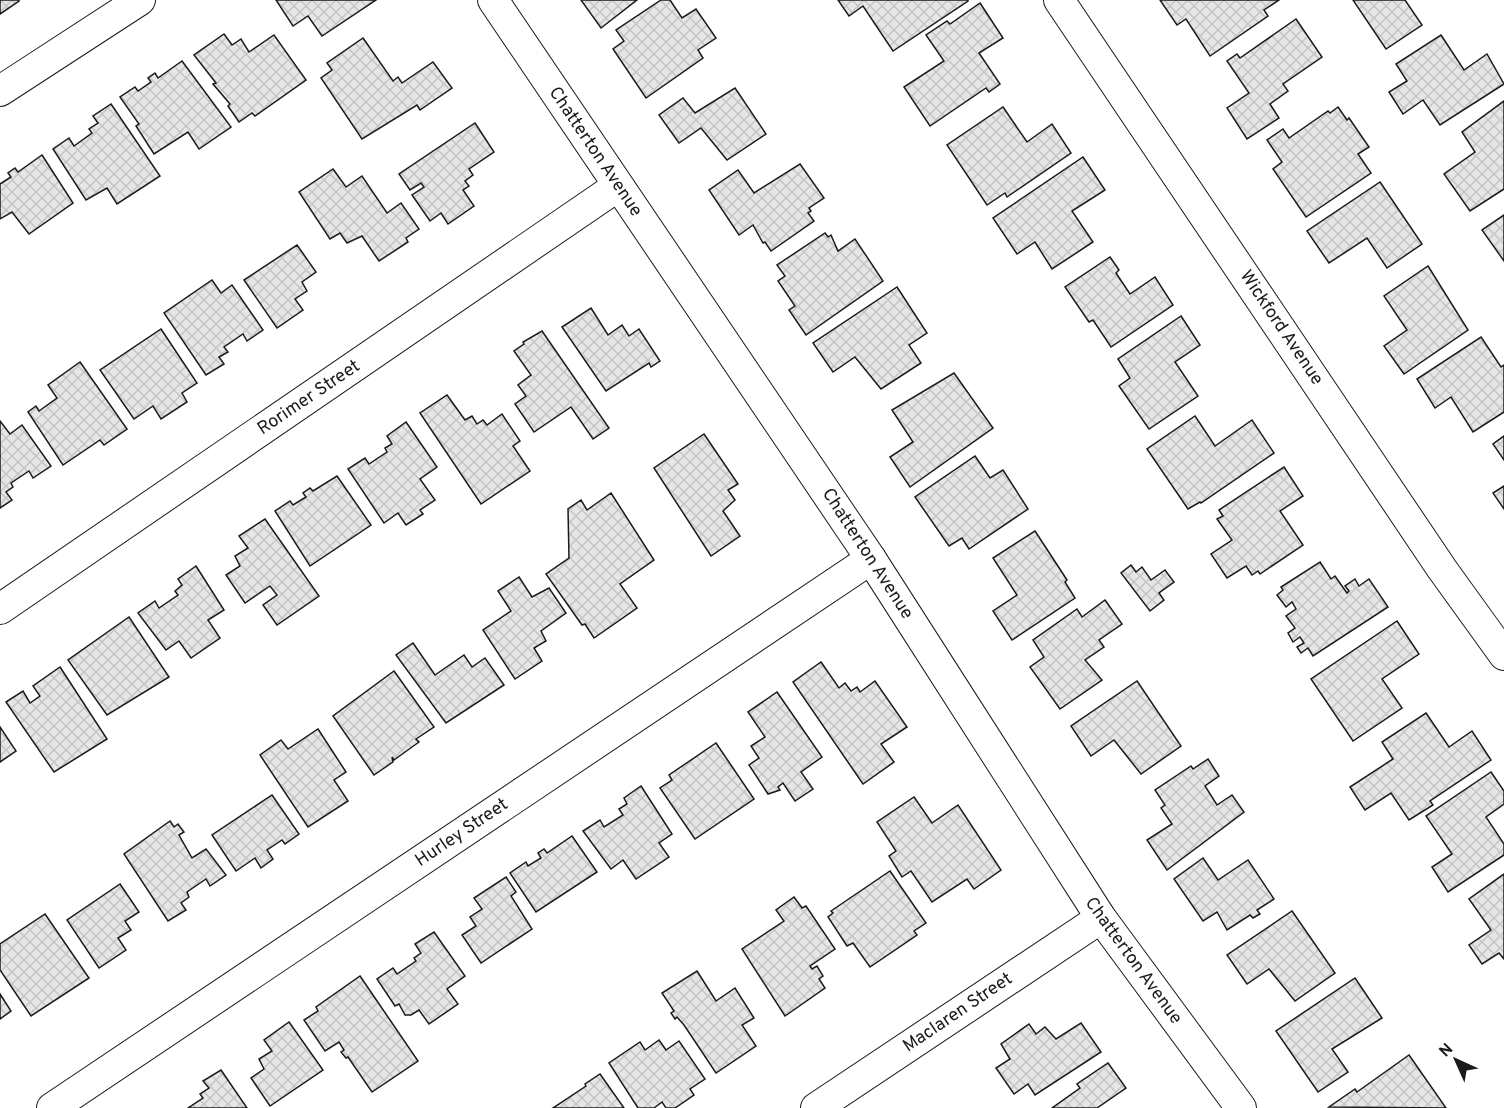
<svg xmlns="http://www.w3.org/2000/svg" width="1504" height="1108" font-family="Overpass,sans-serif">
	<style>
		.building { fill: url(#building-cross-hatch); stroke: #1a1a1a; stroke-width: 1.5 }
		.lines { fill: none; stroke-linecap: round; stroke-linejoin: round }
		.minor-casing { stroke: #1a1a1a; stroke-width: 32 }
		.minor { stroke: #fff; stroke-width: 30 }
		.labels { text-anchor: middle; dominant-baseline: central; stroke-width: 4.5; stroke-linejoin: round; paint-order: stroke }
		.street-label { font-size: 18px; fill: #1a1a1a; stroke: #fff }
	</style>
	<defs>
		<pattern id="building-cross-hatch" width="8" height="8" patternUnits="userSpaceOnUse" patternTransform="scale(1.5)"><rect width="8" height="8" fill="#e6e6e6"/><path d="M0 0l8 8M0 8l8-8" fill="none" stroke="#c5c5c5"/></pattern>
	</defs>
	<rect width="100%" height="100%" fill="#fff"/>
	<g class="building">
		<path d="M0,0H19V1L0,14Z"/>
		<path d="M276,0H376L322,36L308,16L293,26Z"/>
		<path d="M581,0H637L601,28Z"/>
		<path d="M661,0H670L682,18L696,9L716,38L698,50L703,58L646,98L613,49L624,41L616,30Z"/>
		<path d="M838,0H968V1L893,51L863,6L849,16Z"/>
		<path d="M1160,0H1279L1264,10L1268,16L1210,56L1186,19L1177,25Z"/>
		<path d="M1353,0H1405L1422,25L1386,49Z"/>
		<path d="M980,3L1003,38L979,53L1000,84L989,92L986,88L930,126L904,87L944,61L926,35L947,21L950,24Z"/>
		<path d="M1296,19L1322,57L1283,84L1288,91L1270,104L1279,118L1247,139L1227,108L1249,93L1227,61L1237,54L1240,58Z"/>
		<path d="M224,34L232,45L241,39L249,52L274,35L306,80L255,116L252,113L239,122L228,106L230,104L213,84L216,83L194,55Z"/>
		<path d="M1441,35L1464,70L1487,54L1504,84L1440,125L1423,100L1403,114L1389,92L1407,81L1396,64Z"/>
		<path d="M363,38L393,81L398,77L402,83L433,62L452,88L420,110L417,105L362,139L321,78L332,70L327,63Z"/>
		<path d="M182,61L231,127L199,149L188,132L154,154L136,126L139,124L120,97L135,87L138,91L151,82L148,78L155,73L158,78Z"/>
		<path d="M735,88L766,134L727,160L701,128L679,143L659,115L683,98L695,113Z"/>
		<path d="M1504,101V189L1470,211L1444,174L1475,152L1462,132Z"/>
		<path d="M111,104L160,176L117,204L107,188L86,200L53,149L69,138L74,146L92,133L89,129L98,123L93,116Z"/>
		<path d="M1003,107L1027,142L1052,124L1071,153L1007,197L1005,193L987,205L947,145Z"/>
		<path d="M1338,107L1347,120L1349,118L1369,147L1358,154L1371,173L1306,217L1273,169L1282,162L1267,140L1283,129L1289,138L1328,111L1330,113Z"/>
		<path d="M475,123L494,152L469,169L473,175L465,181L469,186L463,190L474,206L448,224L441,213L430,221L412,195L424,187L421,183L410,190L399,174Z"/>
		<path d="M42,155L73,203L29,234L12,212L0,219V184L11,177L8,173L15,168L18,172Z"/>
		<path d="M1083,157L1105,190L1072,211L1093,242L1052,269L1035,242L1017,254L993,218Z"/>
		<path d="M800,164L824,198L809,208L811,211L808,213L814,221L771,251L765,242L763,243L753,225L739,235L709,190L738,170L754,193Z"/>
		<path d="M333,169L346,187L362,176L387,213L401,203L419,229L406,238L408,242L379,261L362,236L347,243L340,233L330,239L299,192Z"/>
		<path d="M1380,182L1422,244L1387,268L1367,238L1329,263L1307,231Z"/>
		<path d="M1504,215V261L1482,230Z"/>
		<path d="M825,233L828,237L831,235L838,251L855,239L883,281L806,335L789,310L795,306L778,281L785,276L777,265Z"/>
		<path d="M297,245L316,272L302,282L307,291L295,299L303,310L277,328L244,280Z"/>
		<path d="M1110,257L1119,270L1116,273L1130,294L1155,277L1173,305L1111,347L1093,320L1089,322L1065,287Z"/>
		<path d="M1428,266L1468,330L1404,374L1384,346L1407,330L1384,296Z"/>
		<path d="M212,280L221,293L232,285L263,330L247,341L243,334L224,347L228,352L219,357L224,364L206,375L164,313Z"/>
		<path d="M897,287L927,333L909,345L921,363L881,389L855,357L833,372L813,343Z"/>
		<path d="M591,308L608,335L622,325L629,336L639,329L660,361L651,367L649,363L606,391L562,327Z"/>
		<path d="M1181,316L1200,345L1175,362L1198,396L1149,429L1119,386L1130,378L1118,359Z"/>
		<path d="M161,329L197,383L182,393L187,402L161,419L153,406L134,419L100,370Z"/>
		<path d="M542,331L609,428L593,439L571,407L534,432L515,404L526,396L518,385L531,375L514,351L524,344L523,342Z"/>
		<path d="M1481,337L1501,367L1504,365V412L1473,432L1451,397L1435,408L1417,379Z"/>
		<path d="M80,362L127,429L104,445L100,440L63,465L28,412L36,406L39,411L57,398L48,385Z"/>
		<path d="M954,373L993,428L910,487L890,457L913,442L892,410Z"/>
		<path d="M447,395L465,420L472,416L477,424L483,420L487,425L502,414L520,441L513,446L530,471L481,504L420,413Z"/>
		<path d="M1195,416L1215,446L1252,420L1274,453L1201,503L1200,502L1188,509L1147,449Z"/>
		<path d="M0,421L10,434L22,425L51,466L33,478L29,471L11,483L13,487L6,492L12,500L0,508Z"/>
		<path d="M406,422L437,467L420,479L435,500L420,510L423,514L406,525L398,513L384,523L348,469L365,458L369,464L387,452L385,448L392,444L387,436Z"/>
		<path d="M704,434L738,484L728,490L735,500L723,511L740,536L711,556L654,468Z"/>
		<path d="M1504,436V460L1493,444Z"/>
		<path d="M975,456L990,478L1003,470L1028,509L969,549L962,538L949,546L915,497Z"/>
		<path d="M1284,467L1303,496L1280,511L1303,545L1260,574L1258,571L1252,575L1246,566L1227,578L1211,554L1232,540L1217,519L1223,516L1219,510Z"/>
		<path d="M337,476L371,525L310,566L275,511L290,501L293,505L306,497L303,493L310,488L313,491Z"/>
		<path d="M1504,486V509L1493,493Z"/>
		<path d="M611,493L654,560L620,584L637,608L594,638L585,624L582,625L546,574L569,558L568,509L581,500L587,510Z"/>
		<path d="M265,519L319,596L277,625L263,605L277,595L270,586L245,603L226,575L240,566L235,556L248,548L239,536Z"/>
		<path d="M1035,531L1067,580L1065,582L1075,598L1012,640L993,611L1017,595L993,558Z"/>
		<path d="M1320,562L1331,579L1335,576L1347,593L1349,591L1345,586L1355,579L1359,586L1369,579L1388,607L1313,656L1308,648L1301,653L1297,647L1304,643L1300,637L1293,642L1288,633L1295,628L1286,616L1296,609L1292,602L1286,607L1277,595L1283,590L1281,587Z"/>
		<path d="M1131,565L1136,572L1142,567L1151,580L1165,570L1174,582L1159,593L1164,600L1150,611L1121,573Z"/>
		<path d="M196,566L224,610L208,620L220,638L191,658L179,641L166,650L138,613L155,601L159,608L178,595L175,591L182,585L178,579Z"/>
		<path d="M519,577L532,597L549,588L566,613L541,631L546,641L534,648L542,661L515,679L483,630L511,611L498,591Z"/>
		<path d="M1105,600L1122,624L1099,640L1104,647L1085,660L1102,680L1060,709L1030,667L1044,657L1033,640L1077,609L1082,617Z"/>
		<path d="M129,617L169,677L107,715L68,660Z"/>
		<path d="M1397,621L1419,654L1382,679L1402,708L1353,741L1311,679Z"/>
		<path d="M413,643L435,675L464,655L472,667L485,658L504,685L446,723L396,655Z"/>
		<path d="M821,662L839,688L845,683L851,691L857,687L860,692L875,681L907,727L881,744L894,762L863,784L793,682Z"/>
		<path d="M60,667L107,739L54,772L6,702L23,691L30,703L40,696L33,686Z"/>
		<path d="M394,671L434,727L416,739L419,742L394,760L392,757L393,762L374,775L333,716Z"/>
		<path d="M1137,681L1181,746L1141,774L1114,740L1091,756L1071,726Z"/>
		<path d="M777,692L822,757L801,772L813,789L795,801L783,783L778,787L780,790L768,794L749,765L759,758L751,746L765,737L748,712Z"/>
		<path d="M1426,713L1449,747L1472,731L1491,760L1430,801L1433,805L1409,820L1391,793L1365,810L1350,787L1393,759L1382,742Z"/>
		<path d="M0,727L16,751L0,762Z"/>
		<path d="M318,729L346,772L334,780L348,801L308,827L260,755L281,740L288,749Z"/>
		<path d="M716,743L754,799L695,839L660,788L672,780L669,775Z"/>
		<path d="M1208,759L1219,776L1205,786L1217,805L1232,795L1244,812L1167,870L1147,840L1172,824L1161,808L1165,805L1155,790L1191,766L1193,769Z"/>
		<path d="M1491,772L1504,791V804L1486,817L1504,844V855L1448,892L1432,867L1452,854L1426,816Z"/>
		<path d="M641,786L672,834L659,843L669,857L636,879L623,860L611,869L583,831L600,820L604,827L623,815L619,809L627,804L624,798Z"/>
		<path d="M272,795L299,834L285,844L282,840L267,850L273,859L261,868L255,858L236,871L212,835Z"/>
		<path d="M914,797L932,823L958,805L1001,870L974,889L967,879L932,902L911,871L902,877L889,856L896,851L877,822Z"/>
		<path d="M170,821L174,827L178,824L184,832L179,835L192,858L206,849L226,875L210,886L206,879L187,892L189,897L181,903L186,910L168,921L124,854Z"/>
		<path d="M572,836L597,872L536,912L510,873L526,862L528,866L541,858L538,853L544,849L547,853Z"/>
		<path d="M1203,858L1218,880L1248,860L1274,899L1257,910L1260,914L1253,918L1250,915L1227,930L1217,912L1203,921L1174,879Z"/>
		<path d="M890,871L926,923L914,931L917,935L870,967L853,943L847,946L828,917L833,913L831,911Z"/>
		<path d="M1504,874V959L1499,953L1482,964L1469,945L1491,930L1469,899Z"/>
		<path d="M506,877L516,892L511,896L532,929L481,963L462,935L476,926L470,917L482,909L474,898Z"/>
		<path d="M120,884L139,912L125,921L131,930L118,938L126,950L99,968L67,920Z"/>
		<path d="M794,897L802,908L806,906L835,949L810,966L812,969L817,966L823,976L819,979L825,988L785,1016L742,949L784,921L776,910Z"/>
		<path d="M1292,911L1335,973L1295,1001L1269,969L1247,984L1227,955Z"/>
		<path d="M45,914L89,978L31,1016L0,970V944Z"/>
		<path d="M434,932L465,976L447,989L458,1004L429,1024L419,1010L411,1015H405L399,1004L395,1006L377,979L393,968L397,974L416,961L414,958L421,953L415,944Z"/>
		<path d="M697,971L716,1001L735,988L754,1018L742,1025L756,1046L716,1073L684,1025L677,1017L675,1019L671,1013L674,1011L662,993Z"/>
		<path d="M360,976L418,1061L372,1092L348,1057L346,1058L341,1052L344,1050L339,1042L325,1051L304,1020L318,1011L316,1007Z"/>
		<path d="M1355,978L1382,1018L1332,1049L1348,1072L1318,1092L1276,1031Z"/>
		<path d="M0,994L11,1011L0,1019Z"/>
		<path d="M289,1022L323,1070L270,1106L251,1078L264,1069L259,1059L272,1051L264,1040Z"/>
		<path d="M1081,1023L1101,1052L1035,1095L1028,1084L1014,1094L996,1068L1010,1059L1001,1044L1029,1024L1036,1034L1045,1027L1056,1039Z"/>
		<path d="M659,1040L666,1050L679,1041L705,1079L690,1089L694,1095L675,1108H666L662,1102L654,1108H638L609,1063L640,1042L645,1050Z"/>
		<path d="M1409,1055L1446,1108L1329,1107L1355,1089L1357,1092Z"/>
		<path d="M1108,1063L1126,1088L1097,1108H1052L1080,1088L1077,1084Z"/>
		<path d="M221,1070L247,1108H188L203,1098L200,1094L209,1088L203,1081Z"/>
		<path d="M600,1074L624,1108H553L586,1086L585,1084Z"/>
	</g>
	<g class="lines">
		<g class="minor-casing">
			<g id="minor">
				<path d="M493,0L871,559L1101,918L1241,1108"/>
				<path d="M1059,0L1442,569L1504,655"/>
				<path d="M0,91L140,0"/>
				<path d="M0,609L618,186"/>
				<path d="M52,1108L871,559"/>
				<path d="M816,1108L1101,918"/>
			</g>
		</g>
		<use href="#minor" class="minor"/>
	</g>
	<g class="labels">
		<g class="street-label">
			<text transform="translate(595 152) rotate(56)">Chatterton Avenue</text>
			<text transform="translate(1281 328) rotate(56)">Wickford Avenue</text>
			<text transform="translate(309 398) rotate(-34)">Rorimer Street</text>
			<text transform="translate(867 554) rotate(57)">Chatterton Avenue</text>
			<text transform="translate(462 833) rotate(-34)">Hurley Street</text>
			<text transform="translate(1133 961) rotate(54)">Chatterton Avenue</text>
			<text transform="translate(958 1013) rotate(-34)">Maclaren Street</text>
		</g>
	</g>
	<g transform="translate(1456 1060) rotate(315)" stroke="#ffffff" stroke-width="4.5" paint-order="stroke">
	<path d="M0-4.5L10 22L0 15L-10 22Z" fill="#1a1a1a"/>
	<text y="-9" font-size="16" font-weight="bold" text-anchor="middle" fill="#1a1a1a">N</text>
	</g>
</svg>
